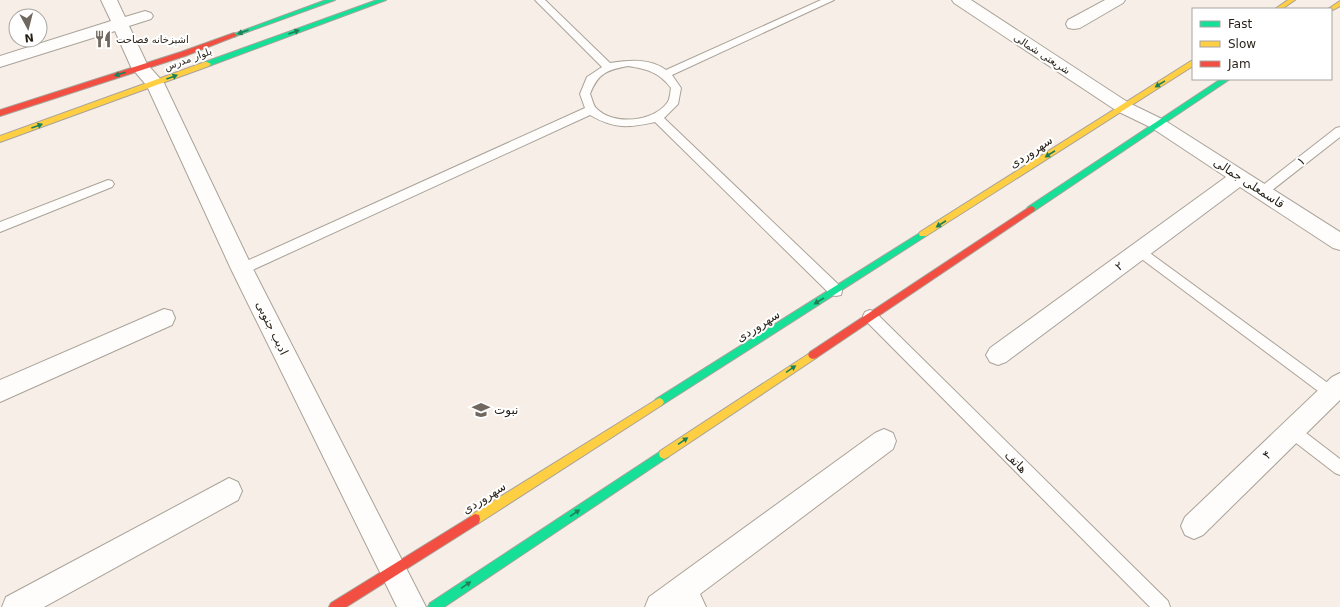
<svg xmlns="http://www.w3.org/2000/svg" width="1340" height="607" font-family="'DejaVu Sans',Cairo,sans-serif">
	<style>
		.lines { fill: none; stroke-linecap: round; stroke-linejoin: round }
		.lane-casing { stroke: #a9a299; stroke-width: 2 }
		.street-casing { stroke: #a9a299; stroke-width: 2 }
		.fast-casing { stroke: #a9a299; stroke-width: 2 }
		.slow-casing { stroke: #a9a299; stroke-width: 2 }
		.jam-casing { stroke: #a9a299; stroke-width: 2 }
		.lane { fill: #fefdfb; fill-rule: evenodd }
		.street { fill: #fefdfb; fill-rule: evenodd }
		.fast { fill: #16e098; fill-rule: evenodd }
		.slow { fill: #ffcf43; fill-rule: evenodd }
		.jam { fill: #f24e42; fill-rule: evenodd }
		.oneway { fill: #1e8056 }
		.labels { text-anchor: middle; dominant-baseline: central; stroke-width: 4; stroke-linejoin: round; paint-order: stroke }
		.far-poi-label { font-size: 10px; fill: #271f15; stroke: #fff; text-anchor: start }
		.far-street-label { font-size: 10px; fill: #271f15; stroke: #fff }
		.street-label { font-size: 12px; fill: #271f15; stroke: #fff }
		.poi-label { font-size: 12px; fill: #271f15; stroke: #fff; text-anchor: start }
	</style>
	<rect width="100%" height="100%" fill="#f7efe7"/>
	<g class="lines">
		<g class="lane-casing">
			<g id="lane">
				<path d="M535,0H545L610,63C629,60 650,58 666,70L821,0H834L672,75L681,88L678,104L664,118L841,287L842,291L841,295L836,296L831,295L655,122C628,128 614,129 590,115L246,273L242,274L238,273L236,269L238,265L585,108L580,94L587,77L602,67ZM628,66C647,69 659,72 671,88C670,93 670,100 667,103C653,122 613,126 596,108C593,105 592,98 590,94C598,73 607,70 628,66Z"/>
				<path d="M1340,127V137L1266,195H1258L1256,192L1258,189L1336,128Z"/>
				<path d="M108,180L112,181L114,184L112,187L0,232V222Z"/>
				<path d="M1139,246L1143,248L1336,389L1338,393L1336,397L1331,399L1326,397L1135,254L1133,251L1135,248Z"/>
				<path d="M870,310L875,312L1168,601L1170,607H1150L865,320L863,316L865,312Z"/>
				<path d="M1292,424L1297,426L1340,459V475L1335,473L1287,436L1285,431L1287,426Z"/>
			</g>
		</g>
		<g class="street-casing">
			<g id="street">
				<path d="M101,0H117L125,17L145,11L151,13L153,16L151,19L129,26L147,64L164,83L253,269L426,607H397L231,269L147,86L131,67L115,31L0,67V56L111,21Z"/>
				<path d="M952,0H971L1129,103L1164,120L1340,232V250L1333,248L1240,187L1006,362L998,365L990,362L986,355L990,348L1226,177L1152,128L1117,111L954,3Z"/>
				<path d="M1105,0H1125L1123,3L1080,28L1074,29L1068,28L1066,24L1068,20Z"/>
				<path d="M164,309L172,311L175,318L172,325L0,402V380Z"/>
				<path d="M1340,373V400L1203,535L1194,539L1185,535L1181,526L1185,517L1332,377Z"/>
				<path d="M884,429L893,433L896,441L893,449L700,594L706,607H645L649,597L875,433Z"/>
				<path d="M229,478L238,482L242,491L238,500L44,607H2L6,597Z"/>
			</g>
		</g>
		<g class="fast-casing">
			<g id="fast">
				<path d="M326,0H335L236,36L234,37L231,35Z"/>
				<path d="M377,0H386L209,66H207L203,64L205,62Z"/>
				<path d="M1221,79H1230L1034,211H1028L1027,209L1028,207Z"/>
				<path d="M923,231L927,234L926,236L662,405L659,406L656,405L654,402L656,399Z"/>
				<path d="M664,449L668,451L669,454L668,457L444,607H428L430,603Z"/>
			</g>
		</g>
		<g class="slow-casing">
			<g id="slow">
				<path d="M1288,0H1295L1282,9H1275Z"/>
				<path d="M1340,1V6L1333,10L1328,9Z"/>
				<path d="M1191,61H1193V66L926,236H920L919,234L920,232Z"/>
				<path d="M205,62H207L211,64L209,66L0,142V136Z"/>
				<path d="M813,351L816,352L818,355L816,358L668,457L664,459L660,457L659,454L660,451Z"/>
				<path d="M659,398L662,399L664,402L662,405L479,523L475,524L471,523L470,519L471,515Z"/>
			</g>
		</g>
		<g class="jam-casing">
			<g id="jam">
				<path d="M234,33L237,35L236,36L185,56L0,116V110L181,52Z"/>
				<path d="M1031,206L1034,207L1035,209L1034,211L816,358L813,359L810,358L808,355L810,352Z"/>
				<path d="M475,514L479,515L480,519L479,523L346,607H329L331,603Z"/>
			</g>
		</g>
		<use href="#lane" class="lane"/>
		<use href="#street" class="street"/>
		<use href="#fast" class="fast"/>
		<use href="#slow" class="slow"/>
		<use href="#jam" class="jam"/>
	</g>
	<defs><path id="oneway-solid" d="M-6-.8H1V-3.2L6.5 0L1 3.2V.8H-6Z"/></defs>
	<g class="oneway">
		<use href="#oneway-solid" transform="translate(243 32) rotate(160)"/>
		<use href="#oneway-solid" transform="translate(294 32) rotate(-20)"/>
		<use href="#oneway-solid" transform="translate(120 74) rotate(162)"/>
		<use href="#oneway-solid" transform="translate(172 77) rotate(-20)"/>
		<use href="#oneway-solid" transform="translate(1160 84) rotate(148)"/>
		<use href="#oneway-solid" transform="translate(37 126) rotate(-20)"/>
		<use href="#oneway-solid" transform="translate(1050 154) rotate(147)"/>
		<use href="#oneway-solid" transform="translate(941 224) rotate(147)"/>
		<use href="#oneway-solid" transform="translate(819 301) rotate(148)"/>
		<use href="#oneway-solid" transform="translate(791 369) rotate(-34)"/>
		<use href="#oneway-solid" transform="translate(683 441) rotate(-34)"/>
		<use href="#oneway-solid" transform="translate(575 513) rotate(-34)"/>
		<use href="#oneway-solid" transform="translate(466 585) rotate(-34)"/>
	</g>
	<defs>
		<g id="restaurant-bare" transform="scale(1.38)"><path d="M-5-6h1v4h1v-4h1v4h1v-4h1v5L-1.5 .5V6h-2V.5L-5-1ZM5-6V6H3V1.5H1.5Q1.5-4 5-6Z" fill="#70685e" stroke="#fff" stroke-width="2.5" paint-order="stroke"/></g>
		<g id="school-bare" transform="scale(1.38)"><path d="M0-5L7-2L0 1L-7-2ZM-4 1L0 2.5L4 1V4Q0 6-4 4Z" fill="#70685e" stroke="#fff" stroke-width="2.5" paint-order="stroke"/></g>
	</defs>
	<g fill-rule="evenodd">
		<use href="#restaurant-bare" x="103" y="39"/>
		<use href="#school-bare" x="481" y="410"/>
	</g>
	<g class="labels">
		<g class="far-poi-label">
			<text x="116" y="39">اشپزخانه فصاحت</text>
		</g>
		<g class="far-street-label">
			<text transform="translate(1042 54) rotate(33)">شریعتی شمالی</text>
			<text transform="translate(188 59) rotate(-20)">بلوار مدرس</text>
		</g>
		<g class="street-label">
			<text transform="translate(1031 152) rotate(-33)">سهروردی</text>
			<text transform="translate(1301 161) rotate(-38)">۱</text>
			<text transform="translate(1249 183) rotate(33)">قاسمعلی جمالی</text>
			<text transform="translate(1119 266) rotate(-36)">۲</text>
			<text transform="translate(758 326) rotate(-32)">سهروردی</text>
			<text transform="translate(272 328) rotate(64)">ادیب جنوبی</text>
			<text transform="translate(1267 455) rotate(-44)">۴</text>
			<text transform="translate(1016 462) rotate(45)">هاتف</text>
			<text transform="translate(484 498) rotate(-32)">سهروردی</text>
		</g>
		<g class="poi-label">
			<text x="494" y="410">نبوت</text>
		</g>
	</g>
	<rect x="1192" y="8" width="140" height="72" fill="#ffffff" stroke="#a9a5a1"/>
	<rect x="1200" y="21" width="20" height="6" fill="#16e098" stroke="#a9a5a1"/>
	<text x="1228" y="28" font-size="12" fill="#271f15">Fast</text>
	<rect x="1200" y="41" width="20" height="6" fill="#ffcf43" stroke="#a9a5a1"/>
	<text x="1228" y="48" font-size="12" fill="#271f15">Slow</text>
	<rect x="1200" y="61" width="20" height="6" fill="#f24e42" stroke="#a9a5a1"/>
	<text x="1228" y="68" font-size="12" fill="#271f15">Jam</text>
	<g transform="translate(28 28) rotate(173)"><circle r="19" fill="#ffffff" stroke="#a9a5a1"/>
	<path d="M0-3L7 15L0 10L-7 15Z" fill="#70685e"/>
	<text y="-6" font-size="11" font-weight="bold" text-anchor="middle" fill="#271f15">N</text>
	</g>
</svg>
